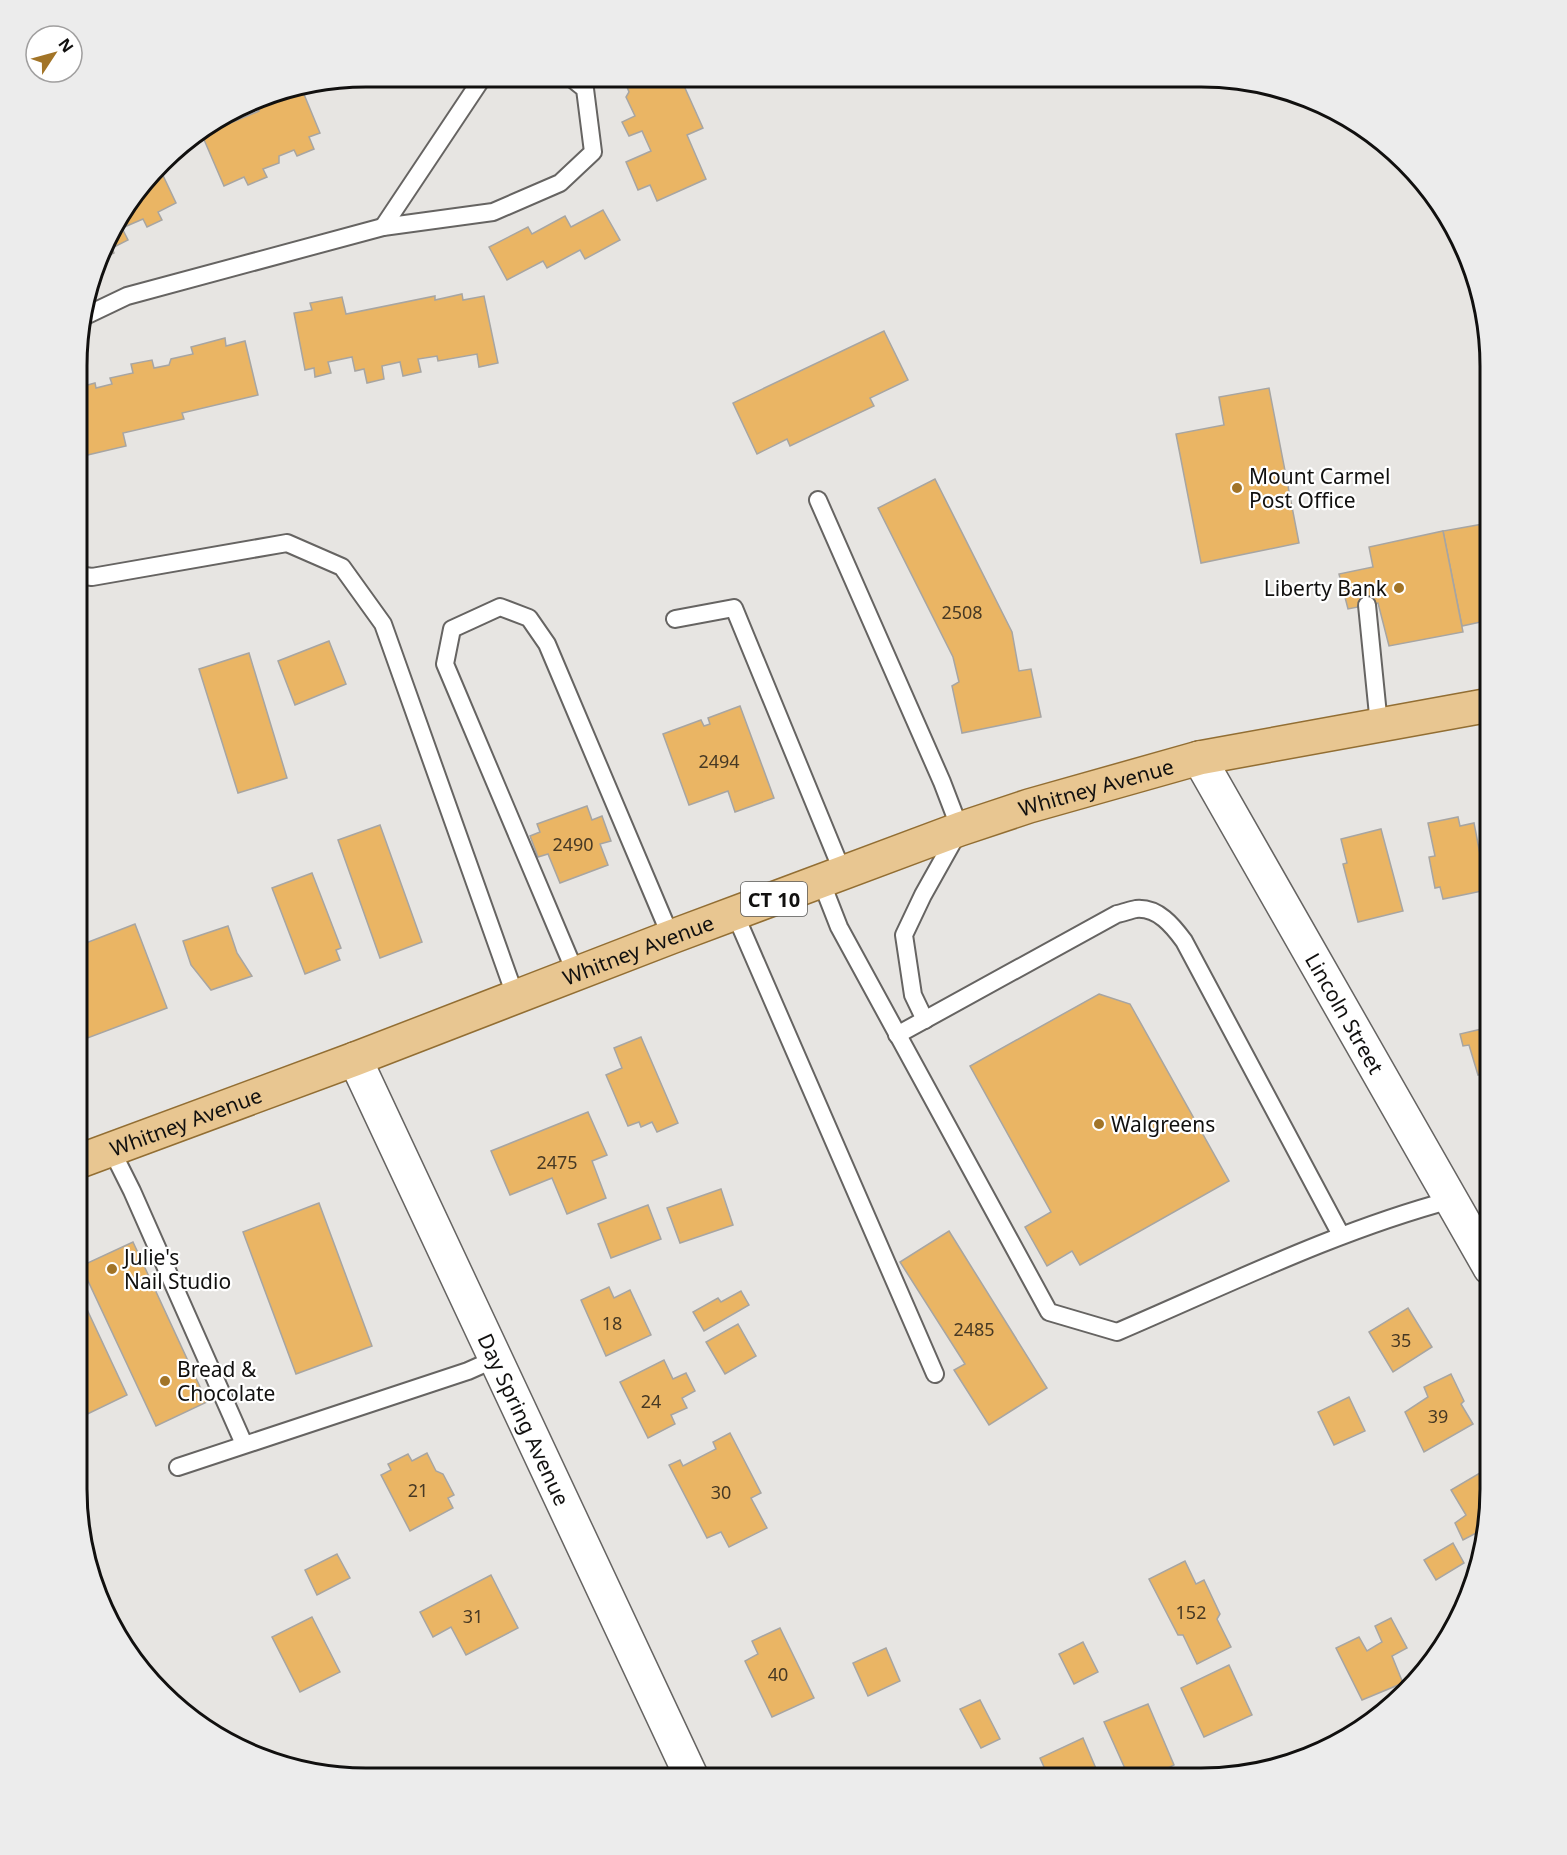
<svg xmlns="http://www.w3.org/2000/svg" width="1567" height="1855" font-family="'Noto Sans',sans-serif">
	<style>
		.building { fill: #eab564; stroke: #a7a5a2; stroke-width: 1.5 }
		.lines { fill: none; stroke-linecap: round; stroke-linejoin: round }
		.service-casing { stroke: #666462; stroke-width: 20 }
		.minor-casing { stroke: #666462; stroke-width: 36 }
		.primary-casing { stroke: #926e33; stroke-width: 36 }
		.service { stroke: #fff; stroke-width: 16 }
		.minor { stroke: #fff; stroke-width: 33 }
		.primary { stroke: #e8c691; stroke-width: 33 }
		.poi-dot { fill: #a27427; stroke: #fff; stroke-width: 2 }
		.labels { text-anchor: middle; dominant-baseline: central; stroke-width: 4.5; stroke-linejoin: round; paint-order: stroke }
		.number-label { font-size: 18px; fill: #473924 }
		.shield { fill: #fff; stroke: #585857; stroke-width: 1.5 }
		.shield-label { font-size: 20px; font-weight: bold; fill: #11100f }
		.poi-label { font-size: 21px; fill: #11100f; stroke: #fff; text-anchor: start }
		.street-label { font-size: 21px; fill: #11100f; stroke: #fff }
		.rim { fill: none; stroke: #11100f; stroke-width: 3 }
	</style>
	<rect width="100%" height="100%" fill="#e7e5e2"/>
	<g class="building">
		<path d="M371,77H396L375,86Z"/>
		<path d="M623,77H680L703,128L687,135L706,179L657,201L650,185L638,190L626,162L651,151L642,131L629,136L622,122L635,116L626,97L629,92Z"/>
		<path d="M301,87L320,133L309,137L314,149L297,156L294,150L279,156V163L263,169L267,177L248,185L244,177L224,186L202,135L259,111L255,102L272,92Z"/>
		<path d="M159,167L176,203L158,212L162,220L147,227L143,219L122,228L128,240L112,248L114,253L102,259L115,221Z"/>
		<path d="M603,210L620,240L585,259L580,250L547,268L543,261L507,280L489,247L528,227L532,234L565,216L571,227Z"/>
		<path d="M462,294L463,300L484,296L498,363L479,367L477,354L438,361L437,356L418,359L421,372L403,376L400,362L382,366L384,379L367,383L364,369L355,371L352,357L328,362L331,373L315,377L314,368L305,370L294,313L312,310L310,303L342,297L346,314L435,296V300Z"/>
		<path d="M884,331L908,380L870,398L874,406L790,446L787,439L757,454L733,403Z"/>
		<path d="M225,338L226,346L245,341L258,395L182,413L184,419L123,433L126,446L79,457V401L83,400L80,387L95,383L96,388L112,384L110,378L133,373L131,364L152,360L154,368L169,365L171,359L193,354L191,347Z"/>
		<path d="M1269,388L1299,543L1201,563L1176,434L1224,425L1219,397Z"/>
		<path d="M935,479L1012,632L1019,671L1031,669L1041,717L962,733L952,686L959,682L953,657L878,508Z"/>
		<path d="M1489,523L1490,620L1462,626L1443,531Z"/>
		<path d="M1443,531L1463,632L1389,646L1378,603L1348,609L1339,574L1373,567L1369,547Z"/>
		<path d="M329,641L346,684L295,705L278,661Z"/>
		<path d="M249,653L287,778L238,793L199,669Z"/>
		<path d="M740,706L774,798L735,812L728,791L689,805L663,734L701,720L704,726L710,724L708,718Z"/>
		<path d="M587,806L592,820L602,816L611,841L600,844L608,865L560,883L548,854L538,857L530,836L540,832L537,824Z"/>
		<path d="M1458,817L1460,826L1474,823L1487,890L1443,899L1440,887L1435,888L1429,857L1435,856L1428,823Z"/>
		<path d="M380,825L422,942L380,958L338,840Z"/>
		<path d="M1381,829L1403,911L1358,922L1343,864L1347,863L1341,839Z"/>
		<path d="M312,873L341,948L336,950L340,960L305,974L272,888Z"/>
		<path d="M135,924L167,1008L77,1042L78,946Z"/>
		<path d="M228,926L237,953L252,976L211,990L191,965L183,941Z"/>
		<path d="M1099,994L1130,1004L1229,1181L1080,1265L1072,1251L1047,1266L1025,1227L1051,1212L970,1066Z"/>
		<path d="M1490,1027V1072L1478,1075L1469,1045L1463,1046L1460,1034Z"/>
		<path d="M641,1037L678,1123L657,1132L652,1122L641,1127L639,1122L628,1126L606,1075L622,1068L614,1048Z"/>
		<path d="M588,1112L607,1155L592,1161L606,1198L567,1214L552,1178L510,1195L491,1151Z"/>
		<path d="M721,1189L733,1225L680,1243L667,1208Z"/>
		<path d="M319,1203L372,1346L296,1374L243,1232Z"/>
		<path d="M648,1205L661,1239L611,1258L598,1224Z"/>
		<path d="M949,1231L1047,1388L989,1425L954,1370L965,1364L900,1262Z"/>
		<path d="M133,1242L207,1402L156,1426L81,1266Z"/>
		<path d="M609,1287L614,1298L630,1290L651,1335L606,1356L581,1300Z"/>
		<path d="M77,1288L127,1395L77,1419Z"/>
		<path d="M741,1291L749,1305L704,1331L693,1312L718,1298L721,1302Z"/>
		<path d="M1408,1308L1432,1347L1393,1372L1369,1332Z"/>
		<path d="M738,1324L756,1356L725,1374L706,1342Z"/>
		<path d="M664,1360L673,1379L686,1373L695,1391L682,1398L687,1408L671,1415L675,1424L648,1438L620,1382Z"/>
		<path d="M1451,1374L1464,1401L1461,1404L1473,1424L1424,1452L1405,1412L1428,1397L1424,1387Z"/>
		<path d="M1349,1397L1365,1431L1334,1445L1318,1412Z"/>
		<path d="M730,1433L761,1493L751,1498L767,1528L729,1547L721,1532L707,1538L669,1465L680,1460L683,1466L716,1449L713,1442Z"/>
		<path d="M427,1453L436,1471L443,1474L454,1495L448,1498L453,1508L410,1531L381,1475L391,1470L388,1464L408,1454L412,1461Z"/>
		<path d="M1490,1467V1509L1484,1529L1463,1540L1455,1523L1466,1515L1451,1490Z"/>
		<path d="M1453,1543L1464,1563L1436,1580L1424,1560Z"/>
		<path d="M337,1554L350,1578L317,1595L305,1570Z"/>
		<path d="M1185,1561L1196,1584L1204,1580L1220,1614L1217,1619L1231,1647L1197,1664L1183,1635H1178L1149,1579Z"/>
		<path d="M491,1575L518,1628L466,1655L451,1627L433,1637L420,1612Z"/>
		<path d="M312,1617L340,1672L300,1692L272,1637Z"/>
		<path d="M1391,1618L1407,1648L1392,1656L1403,1683L1362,1700L1336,1648L1359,1637L1367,1651L1382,1642L1375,1626Z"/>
		<path d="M780,1628L814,1698L772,1717L745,1661L758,1654L752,1641Z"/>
		<path d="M1083,1642L1098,1672L1074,1684L1059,1654Z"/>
		<path d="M886,1648L900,1681L868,1696L853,1663Z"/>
		<path d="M1229,1665L1252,1715L1204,1737L1181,1688Z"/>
		<path d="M980,1700L1000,1739L981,1748L960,1709Z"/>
		<path d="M1148,1704L1174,1765L1149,1778H1134L1132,1771L1127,1773L1104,1722Z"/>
		<path d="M1083,1738L1100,1778H1049L1040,1758Z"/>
	</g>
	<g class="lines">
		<g class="service-casing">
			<g id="service">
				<path d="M383,227L483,77"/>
				<path d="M83,317L127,296L383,227L493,212L560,183L593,152L585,89L570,77"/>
				<path d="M818,500L942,782L960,829L923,895L904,935L913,995L925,1020"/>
				<path d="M78,575L92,577L287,543L342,567L383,624L516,998"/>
				<path d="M1367,605L1379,725"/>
				<path d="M675,619L734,608L843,873"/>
				<path d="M821,881L839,927L1049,1312L1117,1332C1227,1285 1335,1231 1451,1200"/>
				<path d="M735,914L935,1374"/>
				<path d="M576,974L445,664L452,629L500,607L529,618L547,644L671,937"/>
				<path d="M897,1035L1117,914C1123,913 1130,910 1136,909C1158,907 1173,926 1184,941L1341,1235"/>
				<path d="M111,1149L132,1191L244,1444"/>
				<path d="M178,1467L468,1371L495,1359"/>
			</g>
		</g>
		<g class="minor-casing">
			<g id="minor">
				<path id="s1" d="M1199,758L1490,1268"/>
				<path id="s2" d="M355,1059L692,1778"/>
			</g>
		</g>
		<g class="primary-casing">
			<g id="primary">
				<path id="s3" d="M77,1162L355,1059L671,937L960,829L1029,806L1199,758L1490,705"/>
			</g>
		</g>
		<use href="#service" class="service"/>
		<use href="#minor" class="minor"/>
		<use href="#primary" class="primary"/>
	</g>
	<g class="poi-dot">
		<circle cx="1237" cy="488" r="6"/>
		<circle cx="1399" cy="588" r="6"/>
		<circle cx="1099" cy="1124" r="6"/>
		<circle cx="112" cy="1269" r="6"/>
		<circle cx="165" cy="1381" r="6"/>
	</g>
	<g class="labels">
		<g class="number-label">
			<text x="962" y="612">2508</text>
			<text x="719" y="761">2494</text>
			<text x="573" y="844">2490</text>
			<text x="557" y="1162">2475</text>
			<text x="612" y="1323">18</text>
			<text x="974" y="1329">2485</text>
			<text x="1401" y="1340">35</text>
			<text x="651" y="1401">24</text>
			<text x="1438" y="1416">39</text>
			<text x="418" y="1490">21</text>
			<text x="721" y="1492">30</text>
			<text x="1191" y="1612">152</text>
			<text x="473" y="1616">31</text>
			<text x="778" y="1674">40</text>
		</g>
		<rect class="shield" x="741" y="882" width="66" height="34" rx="4.5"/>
		<g class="shield-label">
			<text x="774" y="899">CT 10</text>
		</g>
		<g class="poi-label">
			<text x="1249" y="476">Mount Carmel<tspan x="1249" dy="24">Post Office</tspan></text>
			<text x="1387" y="588" text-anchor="end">Liberty Bank</text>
			<text x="1111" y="1124">Walgreens</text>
			<text x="124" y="1257">Julie's<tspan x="124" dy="24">Nail Studio</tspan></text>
			<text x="177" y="1369">Bread &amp;<tspan x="177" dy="24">Chocolate</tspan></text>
		</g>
		<g class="street-label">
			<text stroke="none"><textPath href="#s3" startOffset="1086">Whitney Avenue</textPath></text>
			<text stroke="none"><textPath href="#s3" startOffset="600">Whitney Avenue</textPath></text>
			<text stroke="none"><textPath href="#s1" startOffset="294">Lincoln Street</textPath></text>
			<text stroke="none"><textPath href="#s3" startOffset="116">Whitney Avenue</textPath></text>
			<text stroke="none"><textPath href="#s2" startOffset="398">Day Spring Avenue</textPath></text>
		</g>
	</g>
	<path d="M0 0H1567V1855H0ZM366 87H1201A279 279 0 0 1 1480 366V1489A279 279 0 0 1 1201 1768H366A279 279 0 0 1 87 1489V366A279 279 0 0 1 366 87Z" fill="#ececec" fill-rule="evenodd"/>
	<path class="rim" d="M366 87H1201A279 279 0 0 1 1480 366V1489A279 279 0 0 1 1201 1768H366A279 279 0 0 1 87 1489V366A279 279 0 0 1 366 87Z"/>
	<g transform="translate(54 54) rotate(54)"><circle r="28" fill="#ffffff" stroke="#a09f9f" stroke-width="1.5"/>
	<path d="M0-4.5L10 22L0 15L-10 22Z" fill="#a27427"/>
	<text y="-9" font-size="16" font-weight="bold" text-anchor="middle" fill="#11100f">N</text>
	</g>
</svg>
